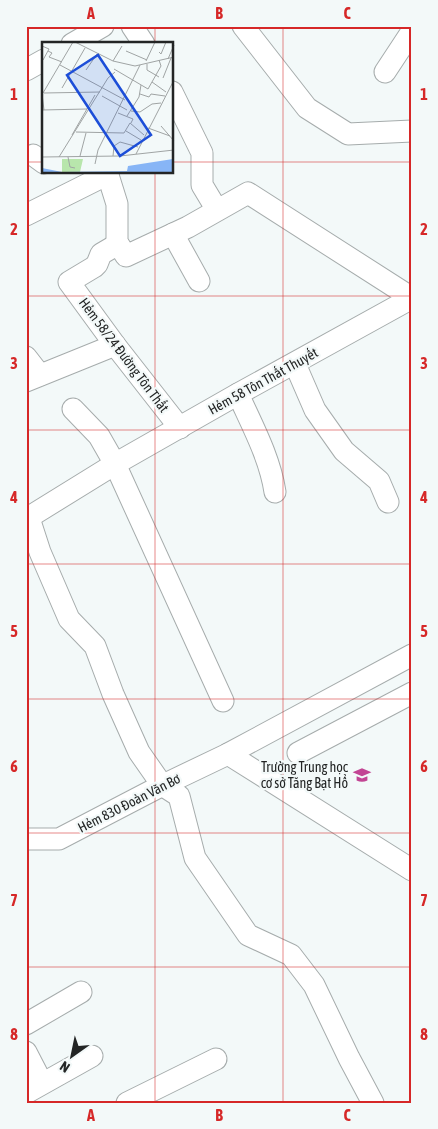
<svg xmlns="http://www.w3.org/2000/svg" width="438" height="1129" font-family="'Asap Condensed',sans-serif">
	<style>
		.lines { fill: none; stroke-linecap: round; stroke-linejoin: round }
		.minor-casing { stroke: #a6acac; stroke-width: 23 }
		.minor { stroke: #fff; stroke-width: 21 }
		.grid { fill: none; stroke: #d62828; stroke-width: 1; stroke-opacity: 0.55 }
		.labels { text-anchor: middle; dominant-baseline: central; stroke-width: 4.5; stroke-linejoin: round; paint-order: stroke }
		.street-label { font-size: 14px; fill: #232525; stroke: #f3f9f9 }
		.poi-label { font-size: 14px; fill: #232525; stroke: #f3f9f9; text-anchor: end }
		.inset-road { fill: none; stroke: #a0a4a4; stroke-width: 1 }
		.view { fill: #1d4ed8; fill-opacity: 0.15; stroke: #1d4ed8; stroke-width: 2.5 }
		.inset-edge { fill: none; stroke: #232525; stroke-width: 2.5 }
		.neatline { fill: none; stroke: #d62828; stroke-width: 2 }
		.grid-label { font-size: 16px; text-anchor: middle; font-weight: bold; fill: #d62828 }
	</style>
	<rect width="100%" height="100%" fill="#f3f9f9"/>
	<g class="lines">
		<g class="minor-casing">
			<g id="minor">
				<path d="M132,26L144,44"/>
				<path d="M243,26L307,108L348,134L412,131"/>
				<path d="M72,44L103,26"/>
				<path d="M26,70L44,60"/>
				<path d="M385,72L412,31"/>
				<path d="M172,92L202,153V185L217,210"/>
				<path d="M33,155L44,163"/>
				<path d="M107,172L117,204V242L126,256L188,227L248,193L412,298"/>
				<path d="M26,215L108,174"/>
				<path d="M173,234L199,281"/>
				<path d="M118,244L101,254L97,264L94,267L69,282L115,345L180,428"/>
				<path d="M26,357L40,375"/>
				<path d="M295,364L315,410L344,451L379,481L388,502"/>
				<path d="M26,381L115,345"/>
				<path d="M238,394C252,425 270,458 275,492"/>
				<path d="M73,409L99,436L115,464L223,701"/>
				<path d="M29,518L40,552L69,619L95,646L113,694L139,752L162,785L179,796L195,858L248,935L291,955L314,985L349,1058L373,1103"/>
				<path d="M26,519L115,464L238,394L412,298"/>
				<path d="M298,753L412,693"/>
				<path d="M228,754L412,870"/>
				<path d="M26,839H59L157,788L228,754L412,655"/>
				<path d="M26,1024L81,992"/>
				<path d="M26,1052L42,1083"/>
				<path d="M26,1093L92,1056"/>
				<path d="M127,1103L216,1059"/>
			</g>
		</g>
		<use href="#minor" class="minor"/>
	</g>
	<path class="grid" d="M155,26V44M283,26V1103M26,162H44M172,162H412M155,172V1103M26,296H412M26,430H412M26,564H412M26,699H412M26,833H412M26,967H412"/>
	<defs>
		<g id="school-bare" transform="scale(1.35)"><path d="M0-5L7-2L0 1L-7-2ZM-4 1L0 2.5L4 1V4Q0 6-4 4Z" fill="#c24594" stroke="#f3f9f9" stroke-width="2.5" paint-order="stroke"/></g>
	</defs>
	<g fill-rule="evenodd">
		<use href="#school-bare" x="362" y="775"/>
	</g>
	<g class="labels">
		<g class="street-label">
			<text transform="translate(124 355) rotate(53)">Hẻm 58/24 Đường Tôn Thất</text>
			<text transform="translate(263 381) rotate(-29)">Hẻm 58 Tôn Thất Thuyết</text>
			<text transform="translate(129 803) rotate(-27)">Hẻm 830 Đoàn Văn Bơ</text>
		</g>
		<g class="poi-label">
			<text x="348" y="767">Trường Trung học<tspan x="348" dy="16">cơ sở Tăng Bạt Hổ</tspan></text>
		</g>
	</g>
	<g transform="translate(42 42)">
		<rect width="131" height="131" fill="#f3f9f9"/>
		<path d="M20,117H41L38,130H20Z" fill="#b8e6ac"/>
		<path d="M131,117V131H0V126L20,130L85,129L86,124Z" fill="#87b5f6"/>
		<path class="inset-road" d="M33,0L71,19L93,24L132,15M0,4L7,7L1,18M6,9L10,11L7,15L20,20M84,9L105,18M117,10L119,12L124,0M126,17L132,3M71,19L80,4M104,19L113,0M105,22V28L117,35M18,23L83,58M72,27L106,47L119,24L117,18M44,28L55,12M121,36L129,16M110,40L124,50M20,46L43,6M1,51L31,0M2,51L58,50M0,52L2,68M98,52L107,55L109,52L123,54M60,54L85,68M0,68L45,67M89,69L98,70L110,62L119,61M76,71L91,77L89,81M85,74L97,55L99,43M119,84L132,99M106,86L128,94M84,89L99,98M34,90L82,91L88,81L102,93M30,93L53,53M94,112L132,38M38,114L44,91M71,114L72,104L78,100L96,105M0,115L78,114L132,108M17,115L66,36L73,30M26,115L28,125L33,126M53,122L56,108L98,23"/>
		<path class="view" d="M56,13L109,93L78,114L25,33Z"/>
		<rect width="131" height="131" class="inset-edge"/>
	</g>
	<rect width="438" height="1129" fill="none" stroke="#f3f9f9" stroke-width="55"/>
	<g transform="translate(72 1056) rotate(213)" stroke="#f3f9f9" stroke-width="4" paint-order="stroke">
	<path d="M0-4L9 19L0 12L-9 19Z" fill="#232525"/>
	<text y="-8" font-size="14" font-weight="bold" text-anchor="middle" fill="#232525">N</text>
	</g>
	<rect x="28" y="28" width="382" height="1074" class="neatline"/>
	<g class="grid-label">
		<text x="91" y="19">A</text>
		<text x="219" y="19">B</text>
		<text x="347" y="19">C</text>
		<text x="14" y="100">1</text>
		<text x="424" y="100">1</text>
		<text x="14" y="235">2</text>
		<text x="424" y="235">2</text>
		<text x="14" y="369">3</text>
		<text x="424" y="369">3</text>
		<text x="14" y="503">4</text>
		<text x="424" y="503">4</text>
		<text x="14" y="637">5</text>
		<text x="424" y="637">5</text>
		<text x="14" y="772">6</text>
		<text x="424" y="772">6</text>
		<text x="14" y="906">7</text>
		<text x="424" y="906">7</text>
		<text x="14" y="1040">8</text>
		<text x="424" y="1040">8</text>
		<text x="91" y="1121">A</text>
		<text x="219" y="1121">B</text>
		<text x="347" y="1121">C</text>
	</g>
</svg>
